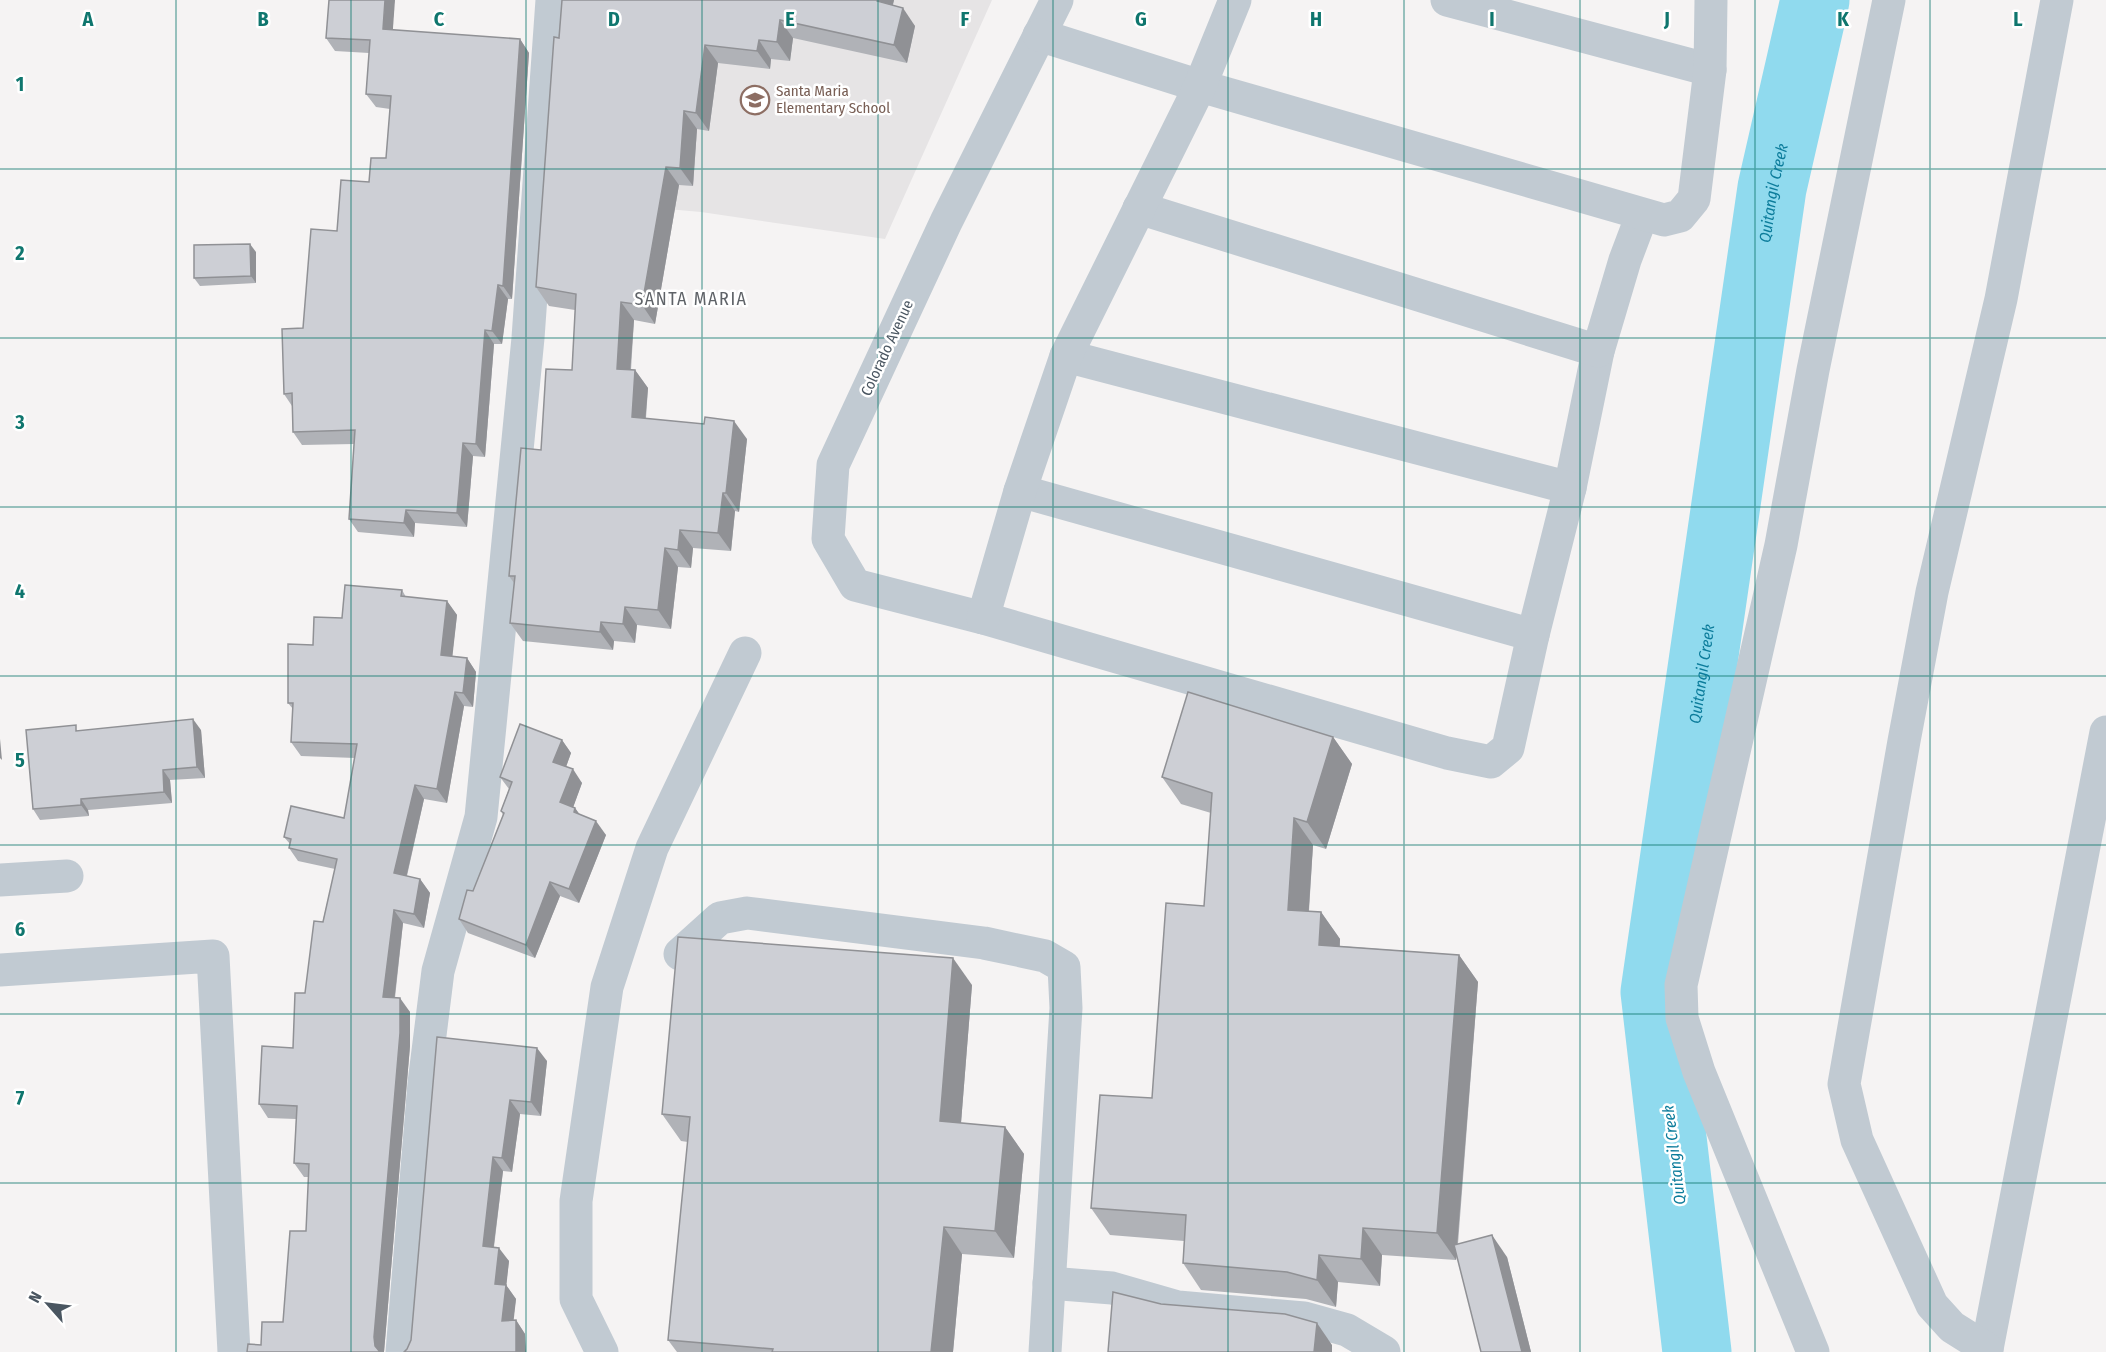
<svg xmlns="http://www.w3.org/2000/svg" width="2106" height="1352" font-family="'Fira Sans Condensed',sans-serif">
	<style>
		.education { fill: #e6e4e5 }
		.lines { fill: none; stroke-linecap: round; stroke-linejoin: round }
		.river { stroke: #90daee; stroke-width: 69 }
		.minor { stroke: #c1cad2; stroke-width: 33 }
		.wall { fill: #b0b2b7 }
		.shaded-wall { fill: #909195 }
		.building { fill: #cdcfd5; stroke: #909195; stroke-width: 1.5 }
		.grid { fill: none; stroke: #0f766e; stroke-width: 1.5; stroke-opacity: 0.55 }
		.labels { text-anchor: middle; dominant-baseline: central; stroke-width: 5; stroke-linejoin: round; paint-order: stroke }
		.education-label { font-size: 15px; fill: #785e54; stroke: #fff; text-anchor: start }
		.street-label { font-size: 15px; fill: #4a5661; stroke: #fff }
		.water-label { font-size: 16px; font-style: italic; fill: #0c7c9b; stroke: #fff }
		.quarter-label { font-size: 18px; letter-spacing: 1.5px; fill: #5f6368; stroke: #fff }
		.grid-label { font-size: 20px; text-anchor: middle; font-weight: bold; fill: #0f766e; stroke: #fff; stroke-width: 5; stroke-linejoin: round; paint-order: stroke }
	</style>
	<rect width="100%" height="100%" fill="#f5f3f3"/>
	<path class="education" d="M571,0H992L885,239L701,212L554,199Z"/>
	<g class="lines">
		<path class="river" id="s1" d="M1697,1352L1655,992L1772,188L1815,0"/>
		<g class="minor">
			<path d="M1057,0L946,222L833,465L828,539L855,585L983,618L1447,753L1491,762L1508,748L1533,635L1570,488L1598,351L1625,260L1642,215"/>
			<path d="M1447,0L1710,70"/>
			<path d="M1039,35L1200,86L1664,220L1680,216L1694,199L1710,70L1711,0"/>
			<path d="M1139,208L1598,351"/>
			<path d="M1066,356L1570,488"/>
			<path d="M1020,491L1533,635"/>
			<path d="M983,618L1020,491L1066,356L1200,86L1235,0"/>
			<path d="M0,880L67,876"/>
			<path d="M680,954L720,918L747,913L984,943L1045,956L1064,967L1066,1008L1045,1352"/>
			<path d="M0,970L213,956L234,1352"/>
			<path d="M1049,1283L1112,1288L1178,1307L1304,1318L1347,1330L1384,1352"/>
			<path d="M1987,1349L2106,732"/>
			<path d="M402,1352L424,1083L438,971L481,817L528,338L552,0"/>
			<path d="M602,1352L576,1299V1201L607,987L652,848L745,653"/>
			<path d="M1813,1352L1699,1072L1682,1018L1681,985L1781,545L1813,370L1889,0"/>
			<path d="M1986,1352L1987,1349L1952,1327L1932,1305L1857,1140L1844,1084L1904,741L1932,592L2001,299L2057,0"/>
		</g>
	</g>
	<g class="wall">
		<path d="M562,0H894L893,5L915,26L907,63L793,38L790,61L771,59L770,69L718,63L709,131L697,129L693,186L679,185L655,324L634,320L631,370H635L648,388L646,418L747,439L739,512L735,511L731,551L693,548L691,568L678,567L671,629L637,625L635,643L614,641L613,650L523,641L510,623L514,583L509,576L541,450L572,370L575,310L549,306L536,287Z"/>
		<path d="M393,30L520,39L529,53L512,299H508L502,344H494L485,457L473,456L467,527L415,523L414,537L358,532L349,519L354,444L302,445L293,432L292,406L284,394L303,328L337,231L386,158L390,109L376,107L366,94L369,53L335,51L326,38Z"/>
		<path d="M256,252V283L200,286L194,278Z"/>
		<path d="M402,590L406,597L447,601L457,615L452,656L467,658L476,672L473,707L464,706L447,803L424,799L407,876L420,879L430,893L424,928L403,923L395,998L410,1012V1046L384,1352H247L261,1345L283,1322L306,1231L309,1177H304L294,1163L296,1119L268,1118L259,1104L293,1048L335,869L298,861L289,848L290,844L284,837L344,818L355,758L301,756L291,742L293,709L288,703L313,645L342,618Z"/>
		<path d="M79,730H201L205,778L170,780L172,803L88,810L89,816L40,820L33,809Z"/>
		<path d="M1333,737L1352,764L1326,849L1313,845L1309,911L1321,912L1340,939V946L1459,955L1478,982L1458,1244L1507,1257L1531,1352H1481L1457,1256L1456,1260L1382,1255L1380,1286L1338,1282L1336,1307L1306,1299L1201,1290L1183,1263L1184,1241L1110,1235L1091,1208L1152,1098L1204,906L1211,813L1181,804L1162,777Z"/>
		<path d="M562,740L571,753L566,767L582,783L573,807L575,808L580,815L606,835L579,903L560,896L535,958L468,933L459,919L473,891L503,815L501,811L509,789L500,777Z"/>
		<path d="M972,985L961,1123L1005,1127L1024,1154L1014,1258L962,1254L953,1352H677L668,1340L688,1142L681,1141L662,1114Z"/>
		<path d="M437,1037L547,1061L541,1116L520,1114L512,1172L503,1171L494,1247L509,1261L506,1285L516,1299L513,1320H516L525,1334L407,1349L411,1340Z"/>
	</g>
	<g class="shaded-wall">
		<path d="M385,0H395L392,42L383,29Z"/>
		<path d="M877,0H894L889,19L877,1Z"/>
		<path d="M903,8L915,26L907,63L894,45Z"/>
		<path d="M780,20L793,38L790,61L777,42Z"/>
		<path d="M520,39L529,53L512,299L503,286Z"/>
		<path d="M759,40L771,59L770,69L757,51Z"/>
		<path d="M705,45L718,63L709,131L696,113Z"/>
		<path d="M684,111L697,129L693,186L680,168Z"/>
		<path d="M666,167L679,185L655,324L642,305Z"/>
		<path d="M250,244L256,252V283L251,276Z"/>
		<path d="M498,285L508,299L502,344L492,331Z"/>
		<path d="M621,302L634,320L629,387L617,369Z"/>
		<path d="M485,330L494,344L485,457L476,444Z"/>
		<path d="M635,370L648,388L644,435L632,417Z"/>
		<path d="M734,421L747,439L739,512L726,493Z"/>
		<path d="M463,443L473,456L467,527L457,513Z"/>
		<path d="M723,493L735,511L731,551L718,533Z"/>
		<path d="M406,510L415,523L414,537L404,523Z"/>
		<path d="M680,530L693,548L691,568L678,550Z"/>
		<path d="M665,548L678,567L671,629L658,610Z"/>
		<path d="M447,601L457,615L451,669L441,655Z"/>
		<path d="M625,607L637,625L635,643L623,624Z"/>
		<path d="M601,622L614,641L613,650L600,632Z"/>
		<path d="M467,658L476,672L473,707L463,693Z"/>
		<path d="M455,692L464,706L447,803L437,789Z"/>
		<path d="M193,719L201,730L205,778L197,767Z"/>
		<path d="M1333,737L1352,764L1326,849L1307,822Z"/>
		<path d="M0,739L2,760L0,758Z"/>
		<path d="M562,740L571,753L563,775L553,762Z"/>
		<path d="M573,769L582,783L570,816L560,802Z"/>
		<path d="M163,770L170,780L172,803L164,792Z"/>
		<path d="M415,785L424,799L404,887L394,873Z"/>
		<path d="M81,799L88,810L89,816L81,805Z"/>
		<path d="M575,808L585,822L574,812Z"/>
		<path d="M1294,818L1313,845L1307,937L1288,910Z"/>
		<path d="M596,821L606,835L579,903L569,889Z"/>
		<path d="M420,879L430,893L424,928L414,914Z"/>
		<path d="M550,882L560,896L535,958L526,945Z"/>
		<path d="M394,910L403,923L393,1011L383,997Z"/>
		<path d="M1321,912L1340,939L1338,972L1319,945Z"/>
		<path d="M1459,955L1478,982L1456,1260L1437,1233Z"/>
		<path d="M953,958L972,985L959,1148L940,1121Z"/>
		<path d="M400,998L410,1012V1046L384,1352H380L375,1346L374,1337Z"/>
		<path d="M537,1048L547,1061L541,1116L531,1102Z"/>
		<path d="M510,1100L520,1114L512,1172L502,1158Z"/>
		<path d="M1005,1127L1024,1154L1014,1258L995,1231Z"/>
		<path d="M493,1157L503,1171L492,1260L483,1246Z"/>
		<path d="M944,1227L962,1254L953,1352H931Z"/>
		<path d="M1363,1228L1382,1255L1380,1286L1361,1259Z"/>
		<path d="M1492,1235L1507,1257L1531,1352H1522Z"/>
		<path d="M499,1248L509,1261L505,1298L495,1284Z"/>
		<path d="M1319,1255L1338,1282L1336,1307L1317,1280Z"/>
		<path d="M506,1285L516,1299L512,1335L502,1321Z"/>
		<path d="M516,1320L525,1334L526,1352H516Z"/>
		<path d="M1317,1323L1332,1345V1352H1314Z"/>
	</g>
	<g class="building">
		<path d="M329,0H385L383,29L520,39L503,286L498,285L492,331L485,330L476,444L463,443L457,513L406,510L404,523L349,519L355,430L293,432L292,393L284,394L282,329L303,328L311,229L337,231L341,180L369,182L371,158H386L391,96L366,94L370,40L326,38Z"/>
		<path d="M562,0H877V1L903,8L894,45L780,20L777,42L759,40L757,51L705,45L696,113L684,111L680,168L666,167L642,305L621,302L617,369L635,370L632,417L704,424L705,417L734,421L726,493H723L718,533L680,530L678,550L665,548L658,610L625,607L623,624L601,622L600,632L510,623L515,576H509L521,448L541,450L546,369L572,370L576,294L536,287L554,37L559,38Z"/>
		<path d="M250,244L251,276L194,278V245Z"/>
		<path d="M345,585L402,590L401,596L447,601L441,655L467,658L463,693L455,692L437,789L415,785L394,873L420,879L414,914L394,910L383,997L400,998V1033L374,1337L375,1346L380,1352H247L248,1344L261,1345L262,1322H283L290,1231H306L309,1164L294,1163L297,1106L259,1104L262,1046L293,1048L295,993H305L314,921L323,922L337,859L289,848L291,839L284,837L291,806L344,818L357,744L291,742L293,703H288V644L313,645L314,617L342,618Z"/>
		<path d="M1188,692L1333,737L1307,822L1294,818L1288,910L1321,912L1319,945L1459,955L1437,1233L1363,1228L1361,1259L1319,1255L1317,1280L1287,1272L1183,1263L1186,1215L1091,1208L1100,1095L1152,1098L1166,903L1204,906L1212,793L1162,777Z"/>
		<path d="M193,719L197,767L163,770L164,792L81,799V805L33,809L26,730L76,725V731Z"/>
		<path d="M520,724L562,740L553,762L573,769L560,802L575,808L574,812L596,821L569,889L550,882L526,945L459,919L467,890L473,891L504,813L501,811L512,782L500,777Z"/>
		<path d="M678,937L953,958L940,1121L1005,1127L995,1231L944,1227L931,1352H772L773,1349L668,1340L690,1117L662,1114Z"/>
		<path d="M437,1037L537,1048L531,1102L510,1100L502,1158L493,1157L483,1246L499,1248L495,1284L506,1285L502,1321L516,1320V1352H404L407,1349L411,1340Z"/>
		<path d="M1492,1235L1522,1352H1481L1454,1245Z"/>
		<path d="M1113,1292L1161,1304L1285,1314L1317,1323L1314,1352H1108Z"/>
	</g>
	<path class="grid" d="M176,0V1352M351,0V1352M526,0V1352M702,0V1352M878,0V1352M1053,0V1352M1228,0V1352M1404,0V1352M1580,0V1352M1755,0V1352M1930,0V1352M0,169H2106M0,338H2106M0,507H2106M0,676H2106M0,845H2106M0,1014H2106M0,1183H2106"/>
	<defs>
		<g id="school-ring" transform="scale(1.5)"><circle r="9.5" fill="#fff" stroke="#8d6e63" stroke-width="1.5"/><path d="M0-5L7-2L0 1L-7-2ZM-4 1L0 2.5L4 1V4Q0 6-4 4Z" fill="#8d6e63"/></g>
	</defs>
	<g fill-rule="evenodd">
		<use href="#school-ring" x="755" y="100"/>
	</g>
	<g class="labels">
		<g class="education-label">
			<text x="776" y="91">Santa Maria<tspan x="776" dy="17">Elementary School</tspan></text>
		</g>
		<g class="street-label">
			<text transform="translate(887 348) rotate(-65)">Colorado Avenue</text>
		</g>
		<g class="water-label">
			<text stroke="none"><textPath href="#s1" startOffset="1170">Quitangil Creek</textPath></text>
			<text stroke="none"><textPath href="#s1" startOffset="684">Quitangil Creek</textPath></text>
			<text transform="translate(1674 1155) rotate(-97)">Quitangil Creek</text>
		</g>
		<g class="quarter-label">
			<text x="691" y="299">SANTA MARIA</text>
		</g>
	</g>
	<g class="grid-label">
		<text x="88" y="26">A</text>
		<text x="263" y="26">B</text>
		<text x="439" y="26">C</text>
		<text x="614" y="26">D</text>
		<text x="790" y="26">E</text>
		<text x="965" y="26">F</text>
		<text x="1141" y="26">G</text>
		<text x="1316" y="26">H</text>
		<text x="1492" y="26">I</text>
		<text x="1667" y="26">J</text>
		<text x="1843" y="26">K</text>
		<text x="2018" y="26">L</text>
		<text x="20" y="91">1</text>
		<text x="20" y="260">2</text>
		<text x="20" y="429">3</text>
		<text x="20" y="598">4</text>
		<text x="20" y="767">5</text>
		<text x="20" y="936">6</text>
		<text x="20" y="1105">7</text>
	</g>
	<g transform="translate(48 1304) rotate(298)" stroke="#ffffff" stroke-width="4.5" paint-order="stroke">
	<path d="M0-4.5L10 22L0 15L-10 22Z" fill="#4a5661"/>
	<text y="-9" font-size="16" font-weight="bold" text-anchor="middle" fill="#4a5661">N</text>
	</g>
</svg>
